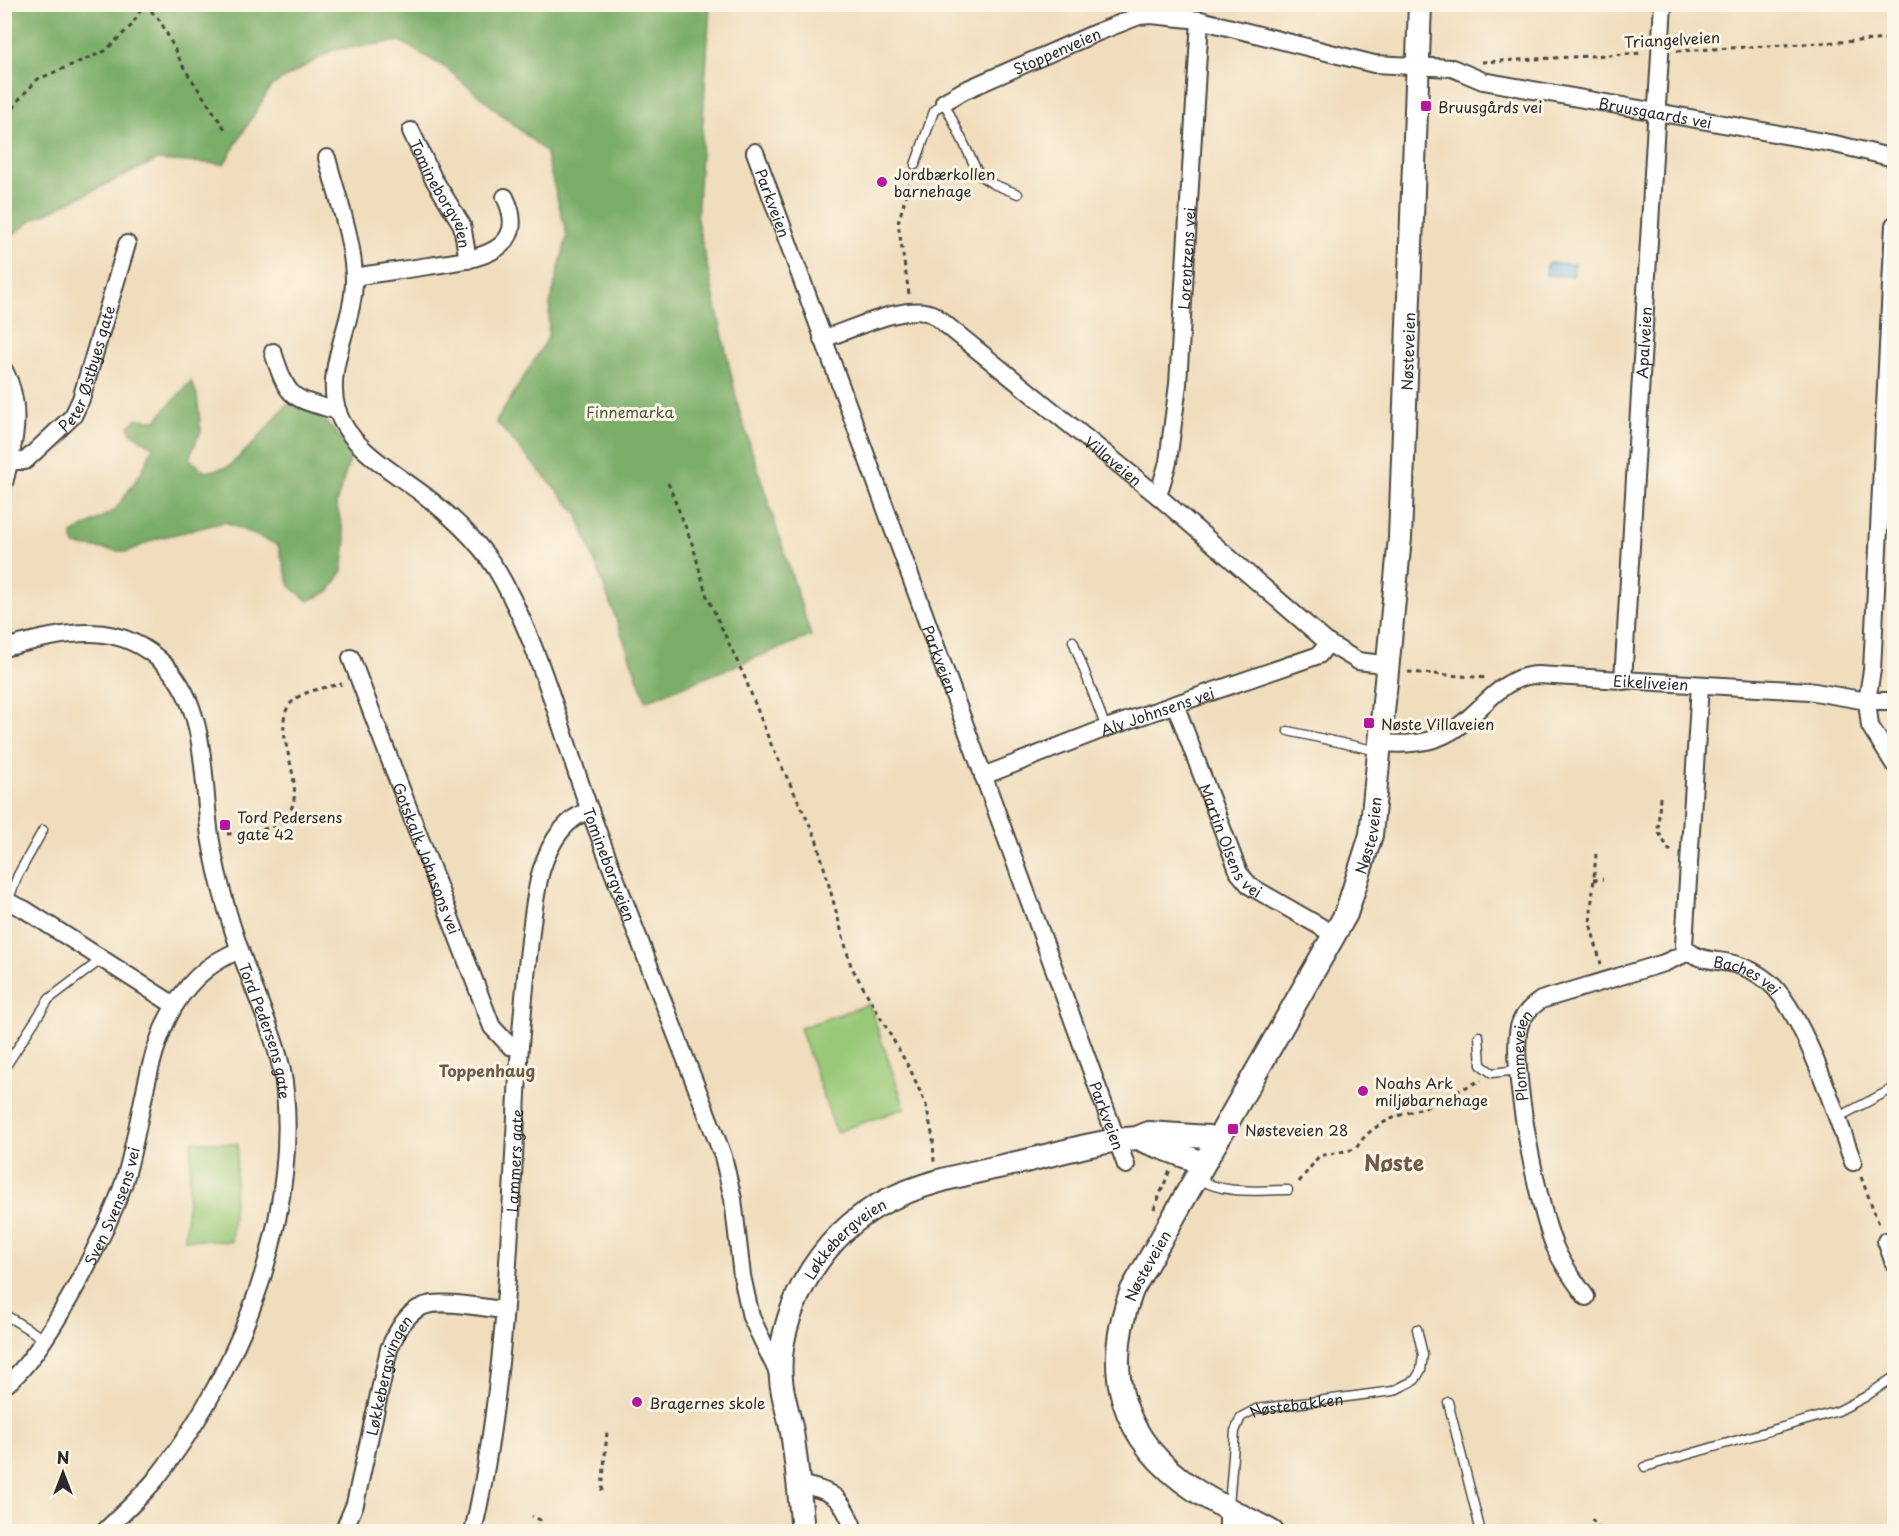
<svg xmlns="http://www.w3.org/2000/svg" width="1899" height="1536" font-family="'Playpen Sans',sans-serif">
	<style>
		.green { fill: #99c978; stroke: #627a52; stroke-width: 1.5 }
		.forest { fill: #7aad68; stroke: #526c4a; stroke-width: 1.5 }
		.water { fill: #6cb8e5; stroke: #4c7288; stroke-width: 1.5 }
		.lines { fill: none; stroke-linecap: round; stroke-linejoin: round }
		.lane-casing { stroke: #494641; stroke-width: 11 }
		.street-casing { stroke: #494641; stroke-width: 20 }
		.secondary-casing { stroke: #494641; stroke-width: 26 }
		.path { stroke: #494641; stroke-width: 3; stroke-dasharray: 4.5 4.5; stroke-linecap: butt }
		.lane { stroke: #fff; stroke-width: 8 }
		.street { stroke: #fff; stroke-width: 16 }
		.secondary { stroke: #fff; stroke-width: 22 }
		.poi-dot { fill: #b5179e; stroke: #fcf5e5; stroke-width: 2 }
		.labels { text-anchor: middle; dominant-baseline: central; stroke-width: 6; stroke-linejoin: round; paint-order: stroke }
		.street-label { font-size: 15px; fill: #2b2b2b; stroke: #fcf5e5 }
		.poi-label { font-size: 15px; fill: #2b2b2b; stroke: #fcf5e5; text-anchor: start }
		.park-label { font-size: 15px; fill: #4c5a42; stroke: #fcf5e5 }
		.neighbourhood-label { font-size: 16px; font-weight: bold; fill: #725a49; stroke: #fcf5e5 }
		.district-label { font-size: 21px; font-weight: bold; fill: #725a49; stroke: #fcf5e5 }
	</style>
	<rect width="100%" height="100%" fill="#fcf5e5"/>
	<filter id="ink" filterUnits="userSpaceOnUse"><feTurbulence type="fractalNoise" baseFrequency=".0167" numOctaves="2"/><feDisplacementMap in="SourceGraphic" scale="12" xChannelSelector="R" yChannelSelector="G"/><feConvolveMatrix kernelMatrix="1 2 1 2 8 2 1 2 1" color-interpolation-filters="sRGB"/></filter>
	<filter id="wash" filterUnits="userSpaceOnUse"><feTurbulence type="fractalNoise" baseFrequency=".008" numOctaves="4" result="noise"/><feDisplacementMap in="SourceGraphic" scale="24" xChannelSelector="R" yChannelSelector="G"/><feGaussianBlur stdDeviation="1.35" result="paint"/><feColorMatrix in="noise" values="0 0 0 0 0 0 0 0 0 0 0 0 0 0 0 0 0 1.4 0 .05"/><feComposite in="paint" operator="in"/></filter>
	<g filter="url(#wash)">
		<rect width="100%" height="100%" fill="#f0ddbd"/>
		<g class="green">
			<path d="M869,1004L905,1108L836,1132L800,1028Z"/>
			<path d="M192,1141L238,1144L231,1242L185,1239Z"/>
		</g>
		<g class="forest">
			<path d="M5,4L710,5L697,220L739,410L811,636L646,701L577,513L496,422L548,338L550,304L567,236L545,151L446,68L400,41L333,50L271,86L224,164L157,160L32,220L5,241Z"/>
			<path d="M191,381L197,395L201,431L189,458L205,472L228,467L254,443L287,404C326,414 328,423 352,453L336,504L346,541L342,571L330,591L308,601L290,586L278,545L225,522L155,539L127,552L74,545L72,534L115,510L141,473L153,447L131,433L129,426L137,419L156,420Z"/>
		</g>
		<path class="water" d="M1547,263L1574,264L1573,276L1546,275Z"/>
	</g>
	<g filter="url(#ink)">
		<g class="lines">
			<g class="lane-casing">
				<g id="lane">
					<path d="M915,165L934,111L944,102L979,175L993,184L1018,194"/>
					<path d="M1073,641L1106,728"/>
					<path d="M1288,731L1378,751"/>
					<path d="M8,901L18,875L43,830"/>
					<path d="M1479,1036L1481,1065L1492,1073L1518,1070"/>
					<path d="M4,1069L49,999L102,959"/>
					<path d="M1837,1118L1894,1088"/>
					<path d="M1198,1179C1227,1195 1255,1190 1288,1190"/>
					<path d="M4,1314L44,1339"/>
					<path d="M1448,1402L1481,1532"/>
					<path d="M1645,1467L1838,1411L1865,1397L1894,1377"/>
					<path id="s1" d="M1229,1506L1235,1431L1241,1417L1256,1409L1393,1391L1415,1380L1421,1370L1423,1355L1417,1329"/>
				</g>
			</g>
			<g class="street-casing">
				<g id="street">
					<path id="s2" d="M944,102L963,91L1098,32L1139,16L1151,15L1200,20L1374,64L1452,68L1483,81L1835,144L1894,158"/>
					<path id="s3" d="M411,131L433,178L462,225L468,260"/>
					<path id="s4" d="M755,152L1126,1165"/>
					<path id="s5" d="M327,158C337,197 353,238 354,278C355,322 324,366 337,410C349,448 394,472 424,495C454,518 485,547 503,581C542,653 562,734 590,811C633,926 679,1041 723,1156L733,1199L742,1276L751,1317L779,1375"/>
					<path d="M1894,225L1872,670L1867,701H1894"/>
					<path d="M354,277C378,273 403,270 428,266C468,260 533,255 505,197"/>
					<path id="s6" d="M822,339C849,331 909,301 934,315L1158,496L1328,643L1358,661L1390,665"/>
					<path d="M273,352C289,401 290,397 338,411"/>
					<path d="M4,370C24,407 14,445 4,483"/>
					<path id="s7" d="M10,461H25L73,416L81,399L127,244"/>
					<path id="s8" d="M1158,496L1168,462L1178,384L1200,20"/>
					<path id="s9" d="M4,648C63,633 118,617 166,666C208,709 202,781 210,836C218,885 233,934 251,980C264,1016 282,1053 285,1092C289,1133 285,1179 277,1220C258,1313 214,1405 155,1480C140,1498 121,1515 104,1532"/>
					<path id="s10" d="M351,658L492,1027L510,1046H519"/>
					<path id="s11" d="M1623,681L1663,4"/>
					<path id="s12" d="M1700,685L1684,945C1694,962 1716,959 1734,964C1747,967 1759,974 1770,983C1804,1013 1837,1118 1853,1162"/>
					<path id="s13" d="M1175,704L1239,873L1250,886L1335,935"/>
					<path id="s14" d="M1382,743C1405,745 1430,744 1450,732C1480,715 1500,675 1538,675L1809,691L1867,701L1870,726L1894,764"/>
					<path id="s15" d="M983,776L1106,728L1319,655L1328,643"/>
					<path d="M4,900L24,909L174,1005"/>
					<path d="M1886,1241L1894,1263"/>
					<path id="s16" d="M1586,1297C1575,1281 1562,1265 1555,1247C1538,1208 1510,1068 1519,1027C1522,1016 1532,1006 1541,1000L1664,963L1689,952"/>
					<path id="s17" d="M4,1386C44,1358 110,1227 125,1179C150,1096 145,987 240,950"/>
					<path d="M799,1484C835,1492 841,1496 855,1532"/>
					<path id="s18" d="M343,1532L355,1504L389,1349C396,1333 406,1312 424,1306C441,1299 484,1308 503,1310"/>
					<path id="s19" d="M473,1532C504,1398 509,1253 516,1116C518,1065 522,1016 527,966C531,935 533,901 541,871C549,845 564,819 590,810"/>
					<path d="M1228,1532V1509"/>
				</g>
			</g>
			<g class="secondary-casing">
				<g id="secondary">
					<path d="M1144,1141L1203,1163"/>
					<path id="s20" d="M803,1532C800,1498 797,1465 792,1432C789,1414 782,1396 781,1379C778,1346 789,1311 804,1283C855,1191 928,1183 1021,1162C1059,1153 1098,1141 1137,1138L1149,1133L1208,1137L1216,1141"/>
					<path id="s21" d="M1272,1532C1246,1517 1219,1506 1195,1490C1121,1441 1101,1371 1132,1290L1346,914L1371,835L1400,538L1420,4"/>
				</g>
			</g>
			<g class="path">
				<path d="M145,4L161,22L184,68L225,129"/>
				<path d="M1677,51L1894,39"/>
				<path d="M1482,62L1643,53"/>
				<path d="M4,124L20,98L38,79L105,51L132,25L144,4"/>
				<path d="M909,294L898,223L912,175"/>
				<path d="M668,483L693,546L706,594L745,678L770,742L816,838L851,966L911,1071L926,1105L933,1138L934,1162"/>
				<path d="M1408,672L1487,678"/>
				<path d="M1660,797L1658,831L1669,850H1672"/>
				<path d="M227,834C241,833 255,832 268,828C330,806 259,729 294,700C306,690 327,687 342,684"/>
				<path d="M1596,854L1590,923L1601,964"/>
				<path d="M1593,880L1603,879"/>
				<path d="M1861,1177L1880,1227"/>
				<path d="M1299,1182L1319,1156L1356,1149C1372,1118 1413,1112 1445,1101L1454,1093L1481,1080"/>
				<path d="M1154,1209L1170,1170"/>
				<path d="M602,1491L607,1432"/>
				<path d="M1592,1519L1600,1532"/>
				<path d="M527,1532L539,1525L540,1520L532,1516"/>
				<path d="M589,1532L600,1527V1521"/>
				<path d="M683,1532V1527"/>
			</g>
			<use href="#lane" class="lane"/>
			<use href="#street" class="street"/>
			<use href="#secondary" class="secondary"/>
		</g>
	</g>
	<g class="poi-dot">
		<rect x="1420" y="100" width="12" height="12" rx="3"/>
		<circle cx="882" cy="182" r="6"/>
		<rect x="1363" y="717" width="12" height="12" rx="3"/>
		<rect x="219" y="819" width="12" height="12" rx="3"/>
		<circle cx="1363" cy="1091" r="6"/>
		<rect x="1227" y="1123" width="12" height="12" rx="3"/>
		<circle cx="637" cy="1402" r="6"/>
	</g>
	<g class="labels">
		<g class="street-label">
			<text transform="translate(1672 39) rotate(-3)">Triangelveien</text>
			<text stroke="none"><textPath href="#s2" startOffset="124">Stoppenveien</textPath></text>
			<text stroke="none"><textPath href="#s2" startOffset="741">Bruusgaards vei</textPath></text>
			<text stroke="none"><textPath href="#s3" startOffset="70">Tomineborgveien</textPath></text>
			<text stroke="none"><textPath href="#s4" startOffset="54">Parkveien</textPath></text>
			<text stroke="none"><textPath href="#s8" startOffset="240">Lorentzens vei</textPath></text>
			<text stroke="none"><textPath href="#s11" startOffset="339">Apalveien</textPath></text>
			<text stroke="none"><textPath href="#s21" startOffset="1318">Nøsteveien</textPath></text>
			<text stroke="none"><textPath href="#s7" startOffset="130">Peter Østbyes gate</textPath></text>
			<text stroke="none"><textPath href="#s6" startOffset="348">Villaveien</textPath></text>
			<text stroke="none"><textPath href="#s4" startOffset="540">Parkveien</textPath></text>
			<text stroke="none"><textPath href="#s14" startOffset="290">Eikeliveien</textPath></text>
			<text stroke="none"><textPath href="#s15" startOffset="186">Alv Johnsens vei</textPath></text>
			<text stroke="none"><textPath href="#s21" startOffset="832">Nøsteveien</textPath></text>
			<text stroke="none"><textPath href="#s13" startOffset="148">Martin Olsens vei</textPath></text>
			<text stroke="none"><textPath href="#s10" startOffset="214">Gotskalk Johnsons vei</textPath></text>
			<text stroke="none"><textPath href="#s5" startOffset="802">Tomineborgveien</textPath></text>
			<text stroke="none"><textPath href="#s12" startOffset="332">Baches vei</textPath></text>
			<text stroke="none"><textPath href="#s9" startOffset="555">Tord Pedersens gate</textPath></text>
			<text stroke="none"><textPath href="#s16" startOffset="255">Plommeveien</textPath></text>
			<text stroke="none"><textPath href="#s4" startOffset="1026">Parkveien</textPath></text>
			<text stroke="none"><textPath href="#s19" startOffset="374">Lammers gate</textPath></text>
			<text stroke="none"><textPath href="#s17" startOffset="212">Sven Svensens vei</textPath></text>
			<text stroke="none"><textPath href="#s20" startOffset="316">Løkkebergveien</textPath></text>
			<text stroke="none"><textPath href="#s21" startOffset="346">Nøsteveien</textPath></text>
			<text stroke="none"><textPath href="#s18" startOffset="164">Løkkebergsvingen</textPath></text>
			<text stroke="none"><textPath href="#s1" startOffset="148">Nøstebakken</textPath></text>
		</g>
		<g class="poi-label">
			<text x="1438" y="106">Bruusgårds vei</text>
			<text x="894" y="173">Jordbærkollen<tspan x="894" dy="17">barnehage</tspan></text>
			<text x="1381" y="723">Nøste Villaveien</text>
			<text x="237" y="816">Tord Pedersens<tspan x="237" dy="17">gate 42</tspan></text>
			<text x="1375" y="1082">Noahs Ark<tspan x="1375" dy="17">miljøbarnehage</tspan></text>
			<text x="1245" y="1129">Nøsteveien 28</text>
			<text x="649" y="1402">Bragernes skole</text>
		</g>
		<g class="park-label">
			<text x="630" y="411">Finnemarka</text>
		</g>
		<g class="neighbourhood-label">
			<text x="487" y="1070">Toppenhaug</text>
		</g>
		<g class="district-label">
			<text x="1394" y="1162">Nøste</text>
		</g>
	</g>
	<rect width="1899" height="1536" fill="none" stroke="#fcf5e5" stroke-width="24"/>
	<g transform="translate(63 1473)" stroke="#fcf5e5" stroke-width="4.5" paint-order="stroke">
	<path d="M0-4.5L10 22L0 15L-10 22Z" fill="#2b2b2b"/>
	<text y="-9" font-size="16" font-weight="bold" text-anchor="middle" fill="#2b2b2b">N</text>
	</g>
</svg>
